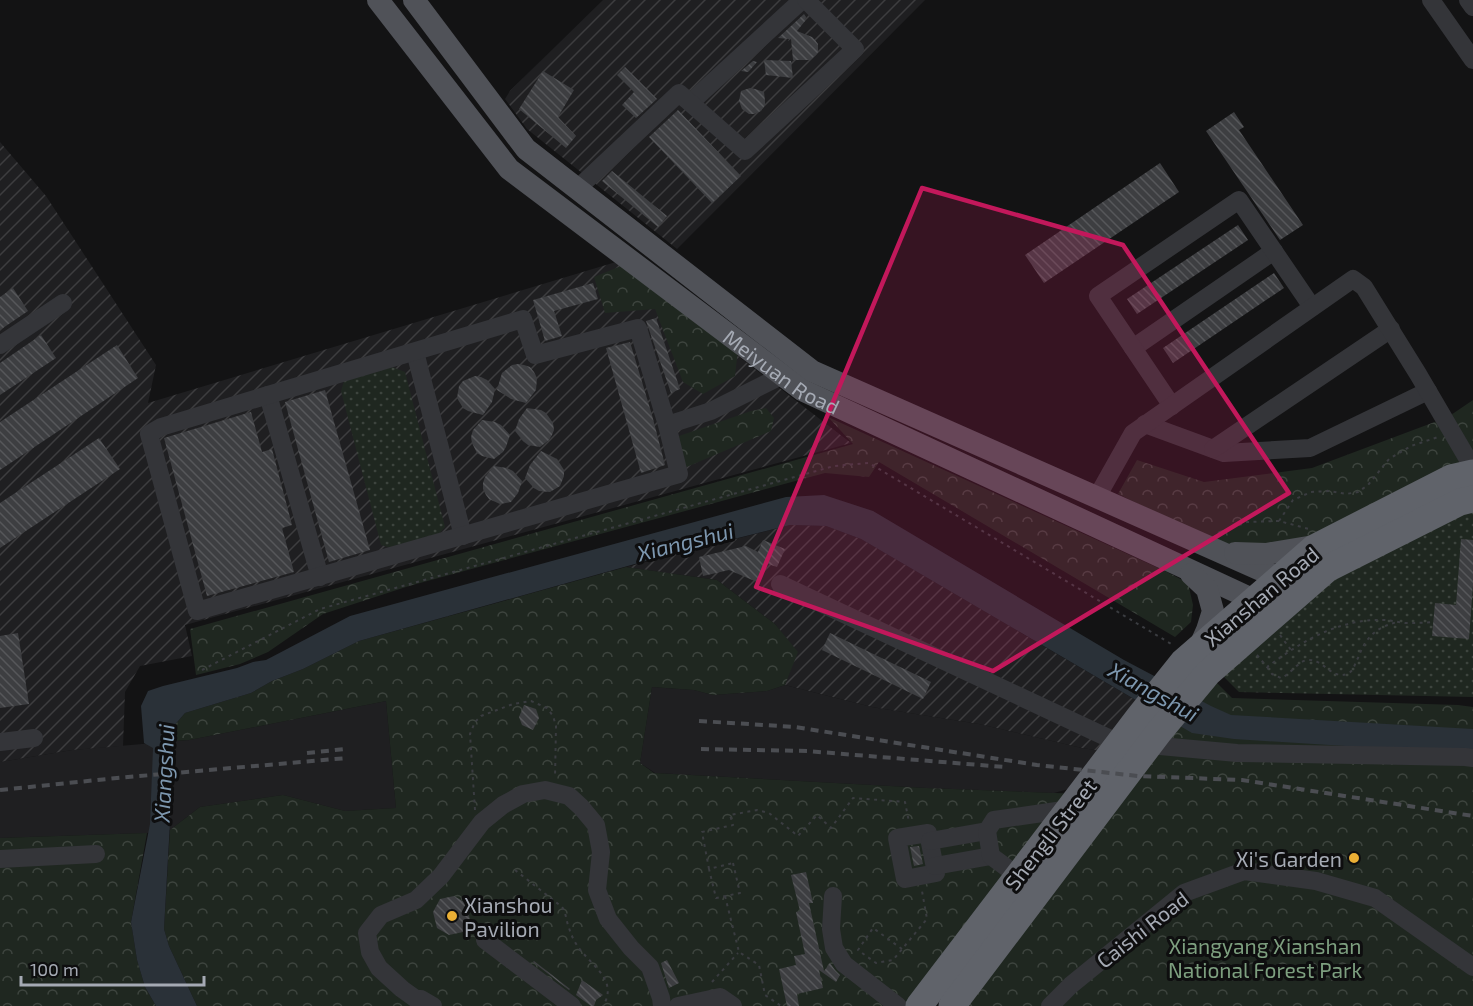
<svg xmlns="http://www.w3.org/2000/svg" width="1473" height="1006" font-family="'Exo 2',sans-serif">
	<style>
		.built { fill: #1f1f21 }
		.industrial { fill: url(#industrial-furrows) }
		.grass { fill: url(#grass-dots) }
		.forest { fill: url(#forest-crowns) }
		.water { fill: #2a3138 }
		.building { fill: url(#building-back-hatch) }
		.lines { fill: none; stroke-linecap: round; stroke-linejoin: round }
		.path { stroke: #3a3c40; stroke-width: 2; stroke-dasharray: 3 4.5; stroke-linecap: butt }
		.minor { stroke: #343539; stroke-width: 18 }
		.major { stroke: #505258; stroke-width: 22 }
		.highway { stroke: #60636a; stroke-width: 27 }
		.rail { stroke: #4b4d52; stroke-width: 4; stroke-dasharray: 8 6; stroke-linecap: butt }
		.marked { fill: #c2185b; fill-opacity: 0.2; stroke: #c2185b; stroke-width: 4.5; stroke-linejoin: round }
		.poi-dot { fill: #eaaf35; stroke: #0e0e0f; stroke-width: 2 }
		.labels { text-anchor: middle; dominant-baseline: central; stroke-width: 6; stroke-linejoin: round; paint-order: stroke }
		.street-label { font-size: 21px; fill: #a5aab4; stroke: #0e0e0f }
		.poi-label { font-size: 21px; fill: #a5aab4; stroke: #0e0e0f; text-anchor: end }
		.park-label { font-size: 21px; fill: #7d9f7f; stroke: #0e0e0f }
		.water-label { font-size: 22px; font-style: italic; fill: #7d97af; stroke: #0e0e0f }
	</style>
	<defs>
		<pattern id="industrial-furrows" width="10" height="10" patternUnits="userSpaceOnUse" patternTransform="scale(1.5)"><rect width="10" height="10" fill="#1f1f21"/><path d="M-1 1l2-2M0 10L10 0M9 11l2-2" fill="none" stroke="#3d3d3f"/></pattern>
		<pattern id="grass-dots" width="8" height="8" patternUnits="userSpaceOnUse" patternTransform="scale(1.5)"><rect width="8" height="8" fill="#1f2720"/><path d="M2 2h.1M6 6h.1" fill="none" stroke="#3d443e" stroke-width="1.8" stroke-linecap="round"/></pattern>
		<pattern id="forest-crowns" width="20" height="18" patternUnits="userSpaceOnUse" patternTransform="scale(1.5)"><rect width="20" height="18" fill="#1f2720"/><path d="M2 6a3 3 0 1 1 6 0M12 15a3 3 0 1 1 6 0" fill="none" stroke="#3d443e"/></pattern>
		<pattern id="building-back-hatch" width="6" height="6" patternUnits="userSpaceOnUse" patternTransform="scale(1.5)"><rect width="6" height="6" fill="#3d3e41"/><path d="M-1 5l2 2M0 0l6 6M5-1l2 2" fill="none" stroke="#56575a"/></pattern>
	</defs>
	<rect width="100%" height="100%" fill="#131314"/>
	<g class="built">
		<path d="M785,685L872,707L979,724L1082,748L1242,771L1072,788L1054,793L926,788L655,773L640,763L652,687L694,690L713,695L767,691Z"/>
		<path d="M386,701L396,808L345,811L283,795L200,807L170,830L147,833L0,838V762L72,750L189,740Z"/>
	</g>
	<g class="industrial">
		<path d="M603,0H925L677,249L527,129L505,99L510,91Z"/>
		<path d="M0,142L46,196L156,365L148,403L616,262L851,443L185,625L192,656L140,666L125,692L123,746L72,750L0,762Z"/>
		<path d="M790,525L826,526L861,539L1139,702L1102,751L1082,748L979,724L872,707L785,685L797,652L775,624L717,580L626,567Z"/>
	</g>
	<g class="grass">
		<path d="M392,367L405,372L445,527L437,536L391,548L381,545L341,391L344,381Z"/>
		<path d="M1473,509V697L1239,692L1220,673L1332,572Z"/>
	</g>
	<g class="forest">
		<path d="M626,264L738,349L735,376L703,394L683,382L655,309L605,313L594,277Z"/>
		<path d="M1473,400V463L1267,566L1118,494L1137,460L1204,482L1312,468L1448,417Z"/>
		<path d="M766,408L774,418L771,431L682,469L679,436L751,411Z"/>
		<path d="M828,417L1167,572L1188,583L1193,605L1191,622L1175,637L879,462L869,477L825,473L409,586L323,614L268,652L240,664L196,675L190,629L853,444Z"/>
		<path d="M626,567L717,580L775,624L798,652L785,685L767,691L713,695L694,690L652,687L640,763L654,773L926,788L1081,794L919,1006H197L169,946L164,929L170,830L200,807L283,795L345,811L396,808L386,701L189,740L173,741V727L185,713L251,693L272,681L303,669L359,641Z"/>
		<path d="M1194,660L1232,698L1458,705L1473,707V1006H952Z"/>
		<path d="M147,833L131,922L137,960L145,987L156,1006H0V838Z"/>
	</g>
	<path class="water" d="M824,495L873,511L1124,660L1211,706L1231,715L1473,729V754L1234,739L1192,733L861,539L826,526L790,525L642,562L359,641L303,669L272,681L251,693L185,713L173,727L171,805L164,929L169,946L197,1006H156L145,987L137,960L131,922L150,824L153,748L144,743L141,706L148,691L163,686L237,668L253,662L266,660L350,616L786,497Z"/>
	<g class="building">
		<path d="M804,14L806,17L805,21L797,31L812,37L815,40L818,44V52L816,55L810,60H793L791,39L788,41L789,39L778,38Z"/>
		<path d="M764,60L791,61L793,78L766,75Z"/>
		<path d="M753,61L757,62L750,70L748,72L741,71Z"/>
		<path d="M625,67L657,99L636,118L622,105L634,92L617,75Z"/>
		<path d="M543,71L574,90L558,117L576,136L566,148L519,109Z"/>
		<path d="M750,88L755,89L764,92L765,101V105L761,111L754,114H749L742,109L739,101L741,91Z"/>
		<path d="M678,110L741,176L712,203L649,137Z"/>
		<path d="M1234,112L1244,127L1239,130L1303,225L1280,240L1206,131Z"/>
		<path d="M1160,163L1179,192L1044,283L1025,255Z"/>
		<path d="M612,171L667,216L658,227L602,181Z"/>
		<path d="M1238,225L1248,240L1137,314L1127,299Z"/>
		<path d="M1274,273L1284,288L1173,363L1163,348Z"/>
		<path d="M593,283L598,299L554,311L562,336L545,341L533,300Z"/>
		<path d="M13,288L28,311L0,330V297Z"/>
		<path d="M656,318L680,389L671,393L646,321Z"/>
		<path d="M41,335L56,358L0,395V363Z"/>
		<path d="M630,342L652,415L665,465L641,473L606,348Z"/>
		<path d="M117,345L138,378L0,470V422Z"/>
		<path d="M518,364L524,365L530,367L534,372L537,378L536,390L526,403L511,399L497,390L502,373L512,365Z"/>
		<path d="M475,376L481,377L487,380L495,389L492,402L483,415L468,411L463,408L457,398L459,386L463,381Z"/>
		<path d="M325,390L370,550L329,562L285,402Z"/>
		<path d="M527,408L541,410L546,413L553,423L554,430L552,435L549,440L540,447L528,445L523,441L515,431L519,419Z"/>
		<path d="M251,412L262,452L272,449L292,525L282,528L294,572L207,596L164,438Z"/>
		<path d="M482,420L495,422L501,425L510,435L506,447L503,452L494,459L482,456L477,453L472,443L471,437L473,430Z"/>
		<path d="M99,438L120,469L0,548V503Z"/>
		<path d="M541,451L557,459L564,470V476L560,486L550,492L539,491L534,488L525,478L530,465Z"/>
		<path d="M494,466L507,468L513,471L522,481L518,493L511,502L500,504L489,499L486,495L483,489V483L485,477Z"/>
		<path d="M1461,539L1473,540V584L1469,639L1432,636L1435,603L1456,605Z"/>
		<path d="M763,540L785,549L777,567L765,563L757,582L729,570L703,576L699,557L746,546L758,552Z"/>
		<path d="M18,633L29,704L0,708V636Z"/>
		<path d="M830,633L931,682L923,699L822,650Z"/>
		<path d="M524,705L536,709L539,718L533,730L522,725L519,717Z"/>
		<path d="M919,846L923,864L914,866L910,847Z"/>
		<path d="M806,872L813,903H809L824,971L830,963L835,970L840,975L836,982L819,970L823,988L797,994L799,1006H787L779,969L796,965L794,956L805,954L796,912L800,911L791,875Z"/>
		<path d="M454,896L466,903L470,920L463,932L449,935L437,928L433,912L440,899Z"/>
		<path d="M667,960L679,983L669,988L661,963Z"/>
		<path d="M534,961L570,989L569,990L533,962Z"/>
		<path d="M582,980L603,995L596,1000L594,1006H591L576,995Z"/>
	</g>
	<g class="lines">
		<g class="path">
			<path d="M1279,521L1293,500L1311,492L1330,491L1346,494L1358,492L1368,485L1389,459L1411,446L1438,437"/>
			<path d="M1218,533L1247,522L1279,521L1309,529"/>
			<path d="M1280,635L1291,650"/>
			<path d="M1257,655L1267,667C1301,642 1338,619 1382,620C1390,620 1397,622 1405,623C1415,623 1424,623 1433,622"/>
			<path d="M1267,667L1272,674L1281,678C1291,674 1297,662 1307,660C1324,658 1332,682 1349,673C1354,670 1355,663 1358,658C1366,637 1375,628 1397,622"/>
			<path d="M202,670L320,609L834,466L869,463L1173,645"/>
			<path d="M475,810L470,734L475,722L481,716L513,704L531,701L547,708L553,716L556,726L555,778"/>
			<path d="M733,863L740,893L716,898L709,869Z"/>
			<path d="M709,869L702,832L733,825L730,815L757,810L769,813L798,836L817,815L831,828L853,798L905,802L909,822"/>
			<path d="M515,870L562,907C566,913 566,919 568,925C570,931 572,937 575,942C587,964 620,978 603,1006"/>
			<path d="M725,896L739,952L759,965L765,995L781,1006"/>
			<path d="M902,949L873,928L858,950L876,963L893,960L927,919L922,891"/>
			<path d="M712,982L738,953"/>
		</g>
		<g class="minor">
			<path d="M1431,0L1473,60"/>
			<path d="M1468,0L1473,7"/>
			<path d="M691,102L802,0"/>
			<path d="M577,189L679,93L745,151L855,49L806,0"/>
			<path d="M0,345L63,303"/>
			<path d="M1133,348L1274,251"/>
			<path d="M415,352L463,536"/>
			<path d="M268,395L320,577"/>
			<path d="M1172,406L1098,296L1239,200L1312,307"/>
			<path d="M1145,424L1224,453L1310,448L1428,391"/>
			<path d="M667,425L638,328L535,355L523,319L161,427L149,434L197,611L679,474L667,425L711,411L783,375"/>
			<path d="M1213,449L1391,329"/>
			<path d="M1097,497L1133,433L1353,279L1364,287L1418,374L1473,468"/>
			<path d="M780,584L1119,743"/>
			<path d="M0,742L34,738"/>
			<path d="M1149,745L1237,753L1465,757L1473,758"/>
			<path d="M928,833L936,873L905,879L897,838Z"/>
			<path d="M930,841L987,831"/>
			<path d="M0,859L96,854"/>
			<path d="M935,866L991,856"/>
			<path d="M1018,876L991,856L987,831L994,820L1070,809"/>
			<path d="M833,896L831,929L834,948L844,964L898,1006"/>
			<path d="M485,940L572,1006"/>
			<path d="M433,1006L421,999H416L402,989L379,968L370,952L367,933L381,915L416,900L441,876L482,822L503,805L523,794L545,790L569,796L581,807L596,825L601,852L597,890L608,919L631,948L650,967L661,998L662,1006"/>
			<path d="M678,1006L720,997L733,1006"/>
			<path d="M1050,1006L1071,985L1184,893L1244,871L1316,881L1375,898L1473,967"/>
		</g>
		<g class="major">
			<path id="s1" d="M378,0L509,169L802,390L1267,606"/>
			<path d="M414,0L526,149L812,371L1279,578L1294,585"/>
			<path d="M1235,553L1266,554L1320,545"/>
			<path d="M1191,574L1207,589L1213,611L1207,630L1199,648"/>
		</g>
		<g class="highway">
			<path d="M919,1006L1139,717L1183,662L1314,548L1451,478L1473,473"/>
			<path d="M952,1006L1159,732L1208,673L1327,569L1460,502L1473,499"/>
		</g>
		<g class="rail">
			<path d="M699,721L795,727L1037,765L1138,776L1242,780L1473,816"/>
			<path d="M701,749L807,751L1004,767"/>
			<path d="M307,753L345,749"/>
			<path d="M0,790L117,778L347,758"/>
		</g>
	</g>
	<path class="marked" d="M922,188L1123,245L1289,493L993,671L756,587Z"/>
	<g class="poi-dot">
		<circle cx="1354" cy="858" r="6"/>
		<circle cx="452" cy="916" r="6"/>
	</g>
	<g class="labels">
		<g class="street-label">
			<text stroke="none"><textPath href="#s1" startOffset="554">Meiyuan Road</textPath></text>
			<text transform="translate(1261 596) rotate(-40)">Xianshan Road</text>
			<text transform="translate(1050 834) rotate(-52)">Shengli Street</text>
			<text transform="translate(1142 929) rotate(-38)">Caishi Road</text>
		</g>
		<g class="poi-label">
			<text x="1342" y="858">Xi's Garden</text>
			<text x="464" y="904" text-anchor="start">Xianshou<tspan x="464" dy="24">Pavilion</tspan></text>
		</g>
		<g class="park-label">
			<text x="1265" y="945">Xiangyang Xianshan<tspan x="1265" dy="24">National Forest Park</tspan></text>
		</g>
		<g class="water-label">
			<text transform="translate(685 541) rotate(-14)">Xiangshui</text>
			<text transform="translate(1154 691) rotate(29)">Xiangshui</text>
			<text transform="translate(163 773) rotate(-87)">Xiangshui</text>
		</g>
	</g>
	<path d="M21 976v9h183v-9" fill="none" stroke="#a5aab4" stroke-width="3"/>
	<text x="30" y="976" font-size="18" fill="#a5aab4" stroke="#0e0e0f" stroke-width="4.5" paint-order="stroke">100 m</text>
</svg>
